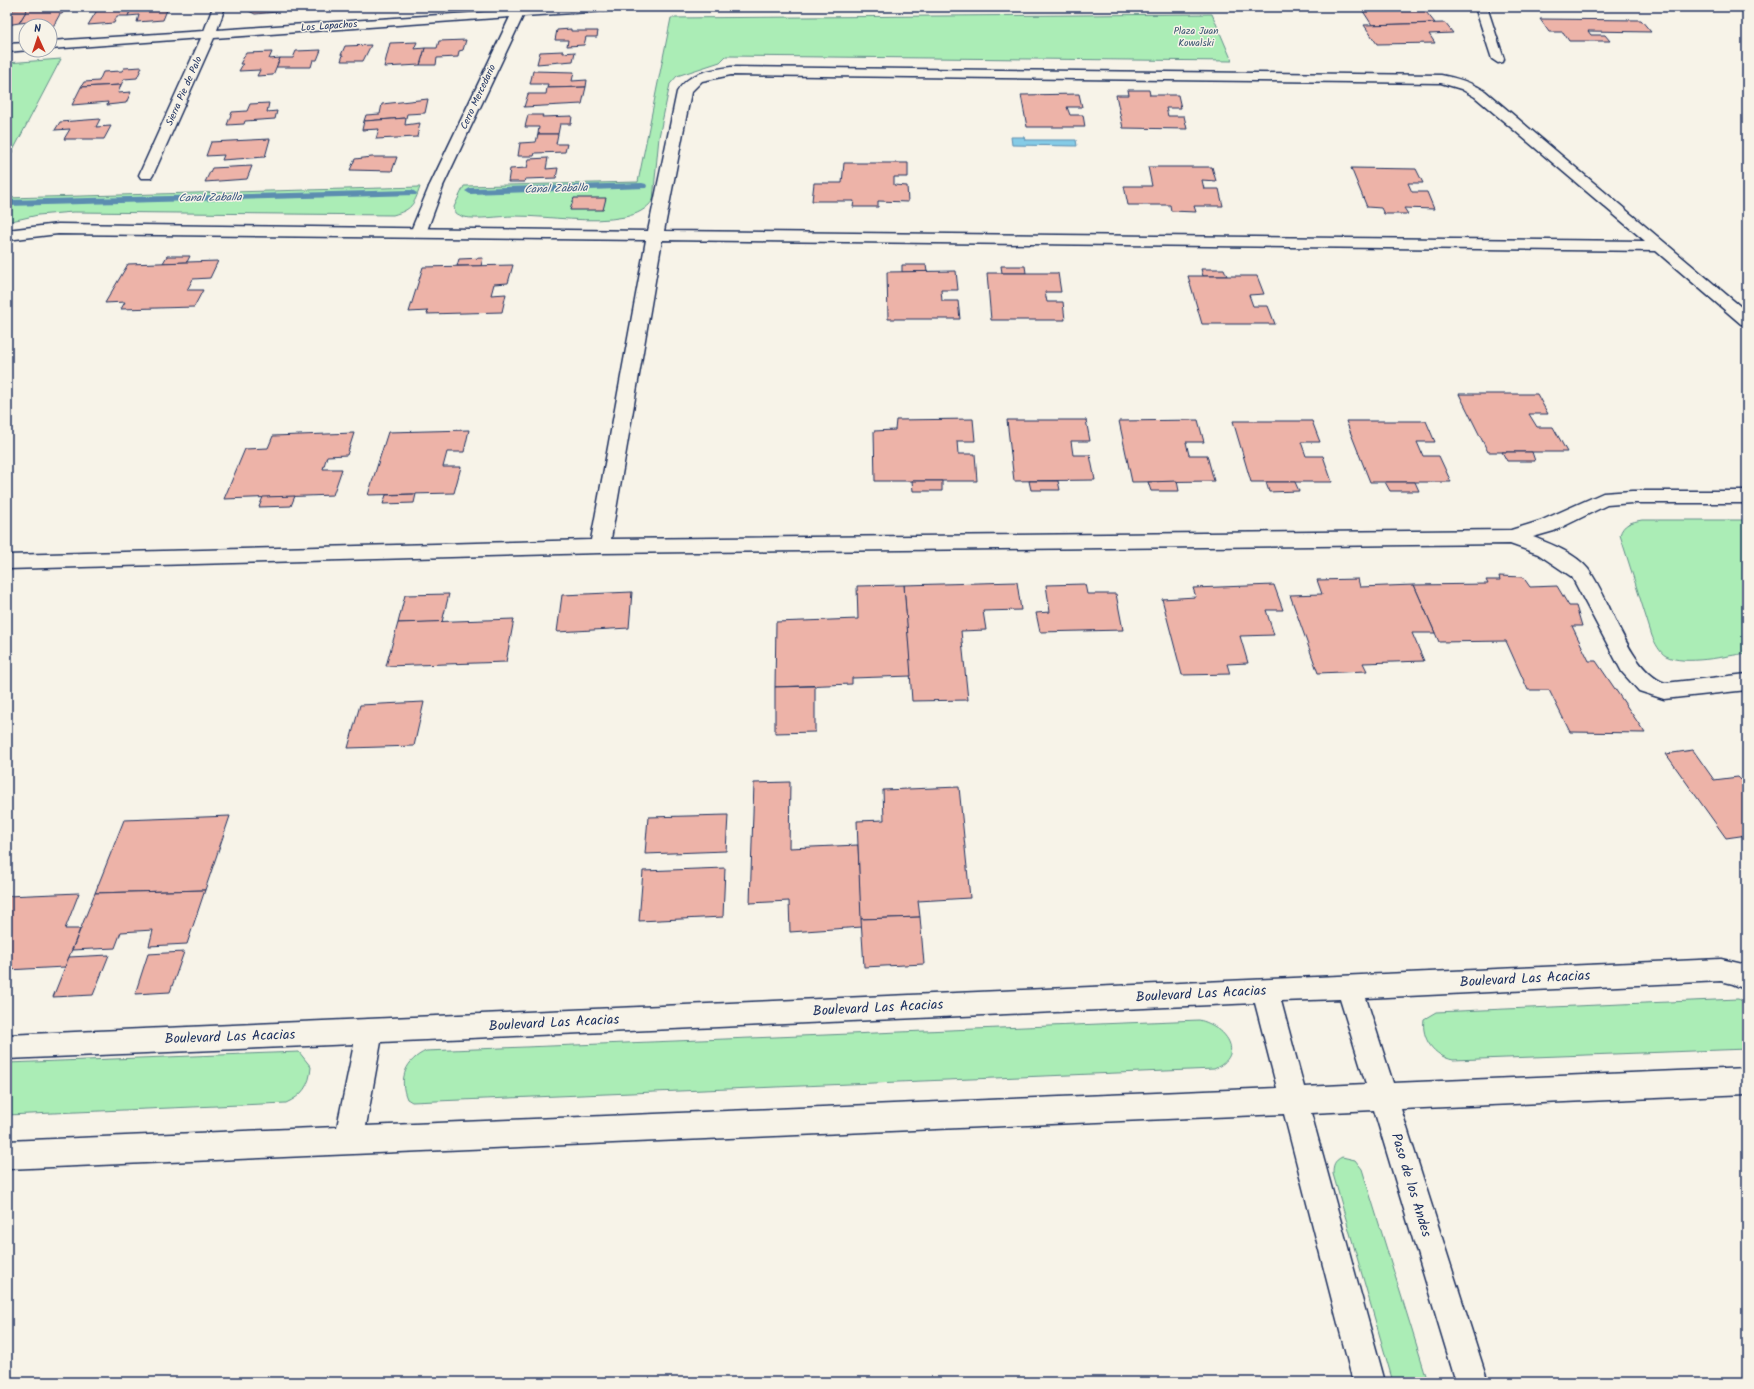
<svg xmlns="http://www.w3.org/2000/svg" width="1754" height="1389" font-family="Kalam,sans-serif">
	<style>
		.green { fill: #abedb6; stroke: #638e8a }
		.water { fill: #85cbe6; stroke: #5b8db0 }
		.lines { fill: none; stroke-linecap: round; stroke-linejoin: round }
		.stream { fill: #5b8db0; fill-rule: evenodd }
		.building { fill: #edb3a8; stroke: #1b2f5e }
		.lane-casing { stroke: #1b2f5e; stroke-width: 3 }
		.street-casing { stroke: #1b2f5e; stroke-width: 3 }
		.lane { fill: #f7f3e8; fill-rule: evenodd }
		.street { fill: #f7f3e8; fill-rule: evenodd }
		.labels { text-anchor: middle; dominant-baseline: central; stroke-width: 3; stroke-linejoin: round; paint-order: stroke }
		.far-street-label { font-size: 10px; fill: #1b2f5e; stroke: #f7f3e8 }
		.far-park-label { font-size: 10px; fill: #385570; stroke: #f7f3e8 }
		.far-water-label { font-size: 11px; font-style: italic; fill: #365680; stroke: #f7f3e8 }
		.near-street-label { font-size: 14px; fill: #1b2f5e; stroke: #f7f3e8 }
	</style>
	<rect width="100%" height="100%" fill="#f7f3e8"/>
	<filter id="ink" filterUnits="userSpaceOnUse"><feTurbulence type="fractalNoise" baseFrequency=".025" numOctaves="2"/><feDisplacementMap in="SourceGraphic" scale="8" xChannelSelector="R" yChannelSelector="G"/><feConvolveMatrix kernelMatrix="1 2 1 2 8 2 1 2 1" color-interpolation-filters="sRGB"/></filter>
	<g filter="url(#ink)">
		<g class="green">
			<path d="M1212,14L1232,61L726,56L720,62L677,76L670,84L659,137L653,200C646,210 637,214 625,217C590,224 551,216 515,216C499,216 479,220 463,217C461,216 458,214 455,213L454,207L464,186L638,182L671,18Z"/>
			<path d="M61,59L7,162V63Z"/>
			<path d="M420,187C414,205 411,210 393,215L73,212L38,215L7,222V198Z"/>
			<path d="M1642,520H1747V653C1726,656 1685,666 1666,656C1660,653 1655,643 1652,636L1620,535C1623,524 1631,522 1642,520Z"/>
			<path d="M1738,999L1747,1003V1049L1453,1060C1434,1056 1421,1039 1424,1019L1436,1012Z"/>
			<path d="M1199,1020C1225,1026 1247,1054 1214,1069L412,1102L407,1099C398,1078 406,1060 426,1051Z"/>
			<path d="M299,1052L311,1067C310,1085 302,1096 286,1103L7,1115V1063Z"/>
			<path d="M1342,1157L1355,1160L1362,1169L1428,1382H1393L1333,1174C1333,1165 1334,1161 1342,1157Z"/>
		</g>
		<path class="water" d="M1011,137H1024L1025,140H1076L1077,146L1012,145Z"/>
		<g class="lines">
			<g class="stream">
				<path d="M642,183L646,184L647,186L646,188L470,194L465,191L470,188Z"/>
				<path d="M412,190L417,193L416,195L7,206V200Z"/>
			</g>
		</g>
		<g class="building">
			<path d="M43,7H66L62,14H60L50,32V26H29L31,22L19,23L28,8Z"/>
			<path d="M99,7H132L128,16H117L114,23L88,25Z"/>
			<path d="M132,7H166L165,10H167L163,20L137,22L139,15L128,16Z"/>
			<path d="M250,7H279L277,12L255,14L249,11Z"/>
			<path d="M300,7H321L320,9L299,11Z"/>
			<path d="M1422,7L1435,23L1372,25L1361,8Z"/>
			<path d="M28,8L19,23L7,25V15H10L13,9Z"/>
			<path d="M1540,19L1641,20L1651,32L1588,31L1591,35H1605L1610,41H1569L1563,32H1549Z"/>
			<path d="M1445,23L1453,33L1429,34L1435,43L1377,44L1364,25Z"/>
			<path d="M571,29V31H598L597,37H586L584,45L567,46L568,40H555L557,30Z"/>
			<path d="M466,40L463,50L459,51L458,57L437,58L436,65H420L425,48H437L439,41Z"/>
			<path d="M417,42L414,49L425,48L420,65L384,67L390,43Z"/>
			<path d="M371,45L363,61H341L343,55H341L345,46Z"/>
			<path d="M321,50L317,60H313L311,67H276L280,58H293L296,51Z"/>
			<path d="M563,51V53L575,52L573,61L537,64L540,52Z"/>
			<path d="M272,52L269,59L280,58L273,75L257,76L260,70L239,71L243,64H240L246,53Z"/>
			<path d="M142,67L137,78L124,79L121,85L81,87L84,82L99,81L103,72L122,71L124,68Z"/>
			<path d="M533,71L574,72L572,81L587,80L586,87L547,88L548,84H530Z"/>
			<path d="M121,85L118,93L131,92L126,103L107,105L108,102L72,105L81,87Z"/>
			<path d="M586,87L582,104L524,107L528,94H546L547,88Z"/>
			<path d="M1128,90H1149L1150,95H1178L1181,108H1166L1168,116H1184L1187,129L1123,128L1116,95H1129Z"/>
			<path d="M1079,94L1082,107H1067L1070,115H1083L1085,127H1027L1021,95Z"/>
			<path d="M428,99L425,113L407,114L406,118L364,121L366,115L380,114L382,104Z"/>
			<path d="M269,103L267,112L277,111L275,119L245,121L244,124L227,125L232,112L247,111L250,104Z"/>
			<path d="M528,115H543L542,117L572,116L571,124H560L558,134H538L539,127H525Z"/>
			<path d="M406,118L405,125L420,123L417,137L376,139L379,129L362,130L364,121Z"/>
			<path d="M100,119L96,127L111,126L104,139H64L70,129L55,130L60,122Z"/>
			<path d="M538,134H558L556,144H567L565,152L535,153L534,156H518L520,143L536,142Z"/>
			<path d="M270,139L265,157L222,160L224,155L206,156L211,142Z"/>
			<path d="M372,157H397L392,171L350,170L355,159Z"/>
			<path d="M548,158L546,169L558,168L556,178L525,179L524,182H508L510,169L527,168L529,159Z"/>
			<path d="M844,163H908V177H894V185L907,186L908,202L878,201V207H853L854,201H812L814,183H842Z"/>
			<path d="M252,166L247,179L205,182L212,168Z"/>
			<path d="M1148,167H1212L1216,181L1202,180L1204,189H1219L1223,206H1194L1196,212L1171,211L1170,205H1128L1124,186H1152Z"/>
			<path d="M1351,168L1416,169L1423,183H1408L1412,192H1427L1434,209L1404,208L1408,214H1384L1381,208L1367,207Z"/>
			<path d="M574,198H606L603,210H570Z"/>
			<path d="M167,256H190L187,262L163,263Z"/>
			<path d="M483,258L481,266H457L459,259Z"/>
			<path d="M218,261L210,278L193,279L187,290H203L194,307L121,309L125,302L105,303L128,264Z"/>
			<path d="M513,265L508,283L494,284L491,295L506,294L502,312L427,314L428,311L409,312L423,267Z"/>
			<path d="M902,265H926L927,272H902Z"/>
			<path d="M1001,266H1025L1026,273H1002Z"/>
			<path d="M1201,269H1224L1227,276H1203Z"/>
			<path d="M956,271L958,290H941L942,301H958L960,319H888L887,272Z"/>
			<path d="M987,273H1058L1061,292H1045L1047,302H1063L1065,320H991Z"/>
			<path d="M1188,276H1257L1264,294L1249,295L1253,306H1268L1275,324H1202Z"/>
			<path d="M1459,394H1537L1548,414H1529L1537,427H1553L1567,452H1488Z"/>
			<path d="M973,419L975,441H957L958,454H975L977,481H875L874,431L895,430L896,420Z"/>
			<path d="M1007,420H1086L1090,441H1071L1073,455H1090L1095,480L1014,481Z"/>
			<path d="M1198,420L1204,442H1186L1189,455H1207L1214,481L1132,482L1119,421Z"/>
			<path d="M1233,421H1312L1320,442H1301L1306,456H1323L1332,482H1251Z"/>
			<path d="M1346,421H1426L1435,442H1417L1423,456H1439L1451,482H1370Z"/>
			<path d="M469,430L464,452H447L443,467H461L454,493L368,495L388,432Z"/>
			<path d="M354,433L347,455L327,456L323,469H342L333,495L224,499L245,449L268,448L273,436Z"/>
			<path d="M1502,452H1532L1535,461H1507Z"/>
			<path d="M912,481H942V491H913Z"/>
			<path d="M1029,481H1058L1060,490H1031Z"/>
			<path d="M1177,481L1179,491H1151L1148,482Z"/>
			<path d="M1266,482H1295L1299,491L1269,492Z"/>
			<path d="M1385,482H1415L1419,491H1390Z"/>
			<path d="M416,494L414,503L383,504L386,495Z"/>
			<path d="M295,496L291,506L259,507L263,497Z"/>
			<path d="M1499,576L1523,577L1530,587L1557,586L1569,606H1576L1582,626H1572L1589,661H1596L1645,733L1570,732L1549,690H1528L1506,641L1439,642L1414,585L1488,584L1486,580H1500Z"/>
			<path d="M1358,579L1360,587L1414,585L1435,633H1412L1424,661L1363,663L1367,671L1318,673L1290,595L1322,594L1317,580Z"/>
			<path d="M1017,582L1021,610L983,611L986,630L961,631L968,700L912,701L904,585Z"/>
			<path d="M1085,584L1087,594H1116L1123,630L1040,632L1036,613L1050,612L1046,585Z"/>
			<path d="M904,585L911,676L852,678V684L775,687L776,622L858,619L857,586Z"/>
			<path d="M1274,585L1283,610H1266L1274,635L1240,636L1248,663L1227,664L1230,674L1182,675L1162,599L1196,597L1193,588Z"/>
			<path d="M632,592L629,628L557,632L562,595Z"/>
			<path d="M449,594L442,622L398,623L405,595Z"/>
			<path d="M514,619L506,662L386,666L398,623Z"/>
			<path d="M815,686V732L775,733V687Z"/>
			<path d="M424,702L414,746L348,748L360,705Z"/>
			<path d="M1693,750L1714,780L1738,777L1747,786V835L1726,838L1666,754Z"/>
			<path d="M790,782L789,848L858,845L862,927L790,932L789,901L750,903L754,783Z"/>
			<path d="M959,787L970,898L918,901L920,917L861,919L857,821L884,820L883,790Z"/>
			<path d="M728,815L726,851L645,854L648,817Z"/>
			<path d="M230,816L205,890L95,893L124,820Z"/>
			<path d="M725,868L723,917L639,921L643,871Z"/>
			<path d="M205,890L187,944L149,946L153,930L121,932L115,948L72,950L95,893Z"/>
			<path d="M79,893L65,929H80L65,967L7,970V896Z"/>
			<path d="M920,917L924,964L864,967L861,919Z"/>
			<path d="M184,952L170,992L135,994L148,954Z"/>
			<path d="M109,955L93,995L53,997L69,957Z"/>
		</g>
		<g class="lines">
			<g class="lane-casing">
				<path id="lane" d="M436,183L441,184L443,187L426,233L423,236H413L410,233L429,187L431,184Z"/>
			</g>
			<g class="street-casing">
				<g id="street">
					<path d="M213,7H225L217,30L514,10L515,7H527L526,9L613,7L607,11L523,16L441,190H431L429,187L510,17L214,38L153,175L151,178H141L139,175L201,38L50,49V41L204,31Z"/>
					<path d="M1475,7H1487L1504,59L1503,62L1498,63L1492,59Z"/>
					<path d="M26,43V50H29L7,52V44Z"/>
					<path d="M731,67L1441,75C1457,78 1471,82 1485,91L1747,312V325L1741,324L1656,251L662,240L611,539L1511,530L1540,521L1603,493L1632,491H1747V503H1632L1607,505L1554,531L1533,537C1551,544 1575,553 1588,569C1611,599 1628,670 1665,683L1747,674V690L1664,699L1639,691L1622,672L1572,577L1538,554L1510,544L600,553L7,569V555L591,540L646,240L58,234L7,240V230L58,224L648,231L677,92C689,72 710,70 731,67ZM731,75L1441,83L1461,89L1475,97L1645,241L664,231L691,92L702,81Z"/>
					<path d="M1721,959L1747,965V990L1733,984L1721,981L1366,998L1393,1083L1747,1068V1094L1401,1109L1488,1382H1456L1374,1110L1311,1113L1385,1382H1353L1284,1114L7,1169V1141L337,1127L354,1044L7,1059V1035ZM1340,999L1366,1084L1304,1087L1281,1001ZM1255,1003L1277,1088L366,1126L381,1042Z"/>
				</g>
			</g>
			<use href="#lane" class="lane"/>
			<use href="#street" class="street"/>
		</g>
	</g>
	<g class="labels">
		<g class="far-street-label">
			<text transform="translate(329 26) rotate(-4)">Los Lapachos</text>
			<text transform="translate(184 91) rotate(-66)">Sierra Pie de Palo</text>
			<text transform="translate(478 97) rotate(-65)">Cerro Mercedario</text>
		</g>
		<g class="far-park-label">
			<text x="1196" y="31">Plaza Juan<tspan x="1196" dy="12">Kowalski</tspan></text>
		</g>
		<g class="far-water-label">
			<text transform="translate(556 189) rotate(-2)">Canal Zaballa</text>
			<text transform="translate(210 198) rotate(-1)">Canal Zaballa</text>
		</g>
		<g class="near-street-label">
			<text transform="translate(1525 979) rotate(-3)">Boulevard Las Acacias</text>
			<text transform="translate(1201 994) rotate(-3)">Boulevard Las Acacias</text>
			<text transform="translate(878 1008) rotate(-3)">Boulevard Las Acacias</text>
			<text transform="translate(554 1023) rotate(-3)">Boulevard Las Acacias</text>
			<text transform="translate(230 1037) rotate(-2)">Boulevard Las Acacias</text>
			<text transform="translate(1411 1185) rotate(73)">Paso de los Andes</text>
		</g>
	</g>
	<rect width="1754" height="1389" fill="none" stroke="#f7f3e8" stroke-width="24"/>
	<rect x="12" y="12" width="1730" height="1365" fill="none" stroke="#1b2f5e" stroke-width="1.5" filter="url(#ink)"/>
	<g transform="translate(38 38) rotate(357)"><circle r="19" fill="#f7f3e8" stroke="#9fa5b1"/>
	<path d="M0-3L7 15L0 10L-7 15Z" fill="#c8321e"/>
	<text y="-6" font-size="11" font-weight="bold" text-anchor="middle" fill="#1b2f5e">N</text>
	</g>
</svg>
